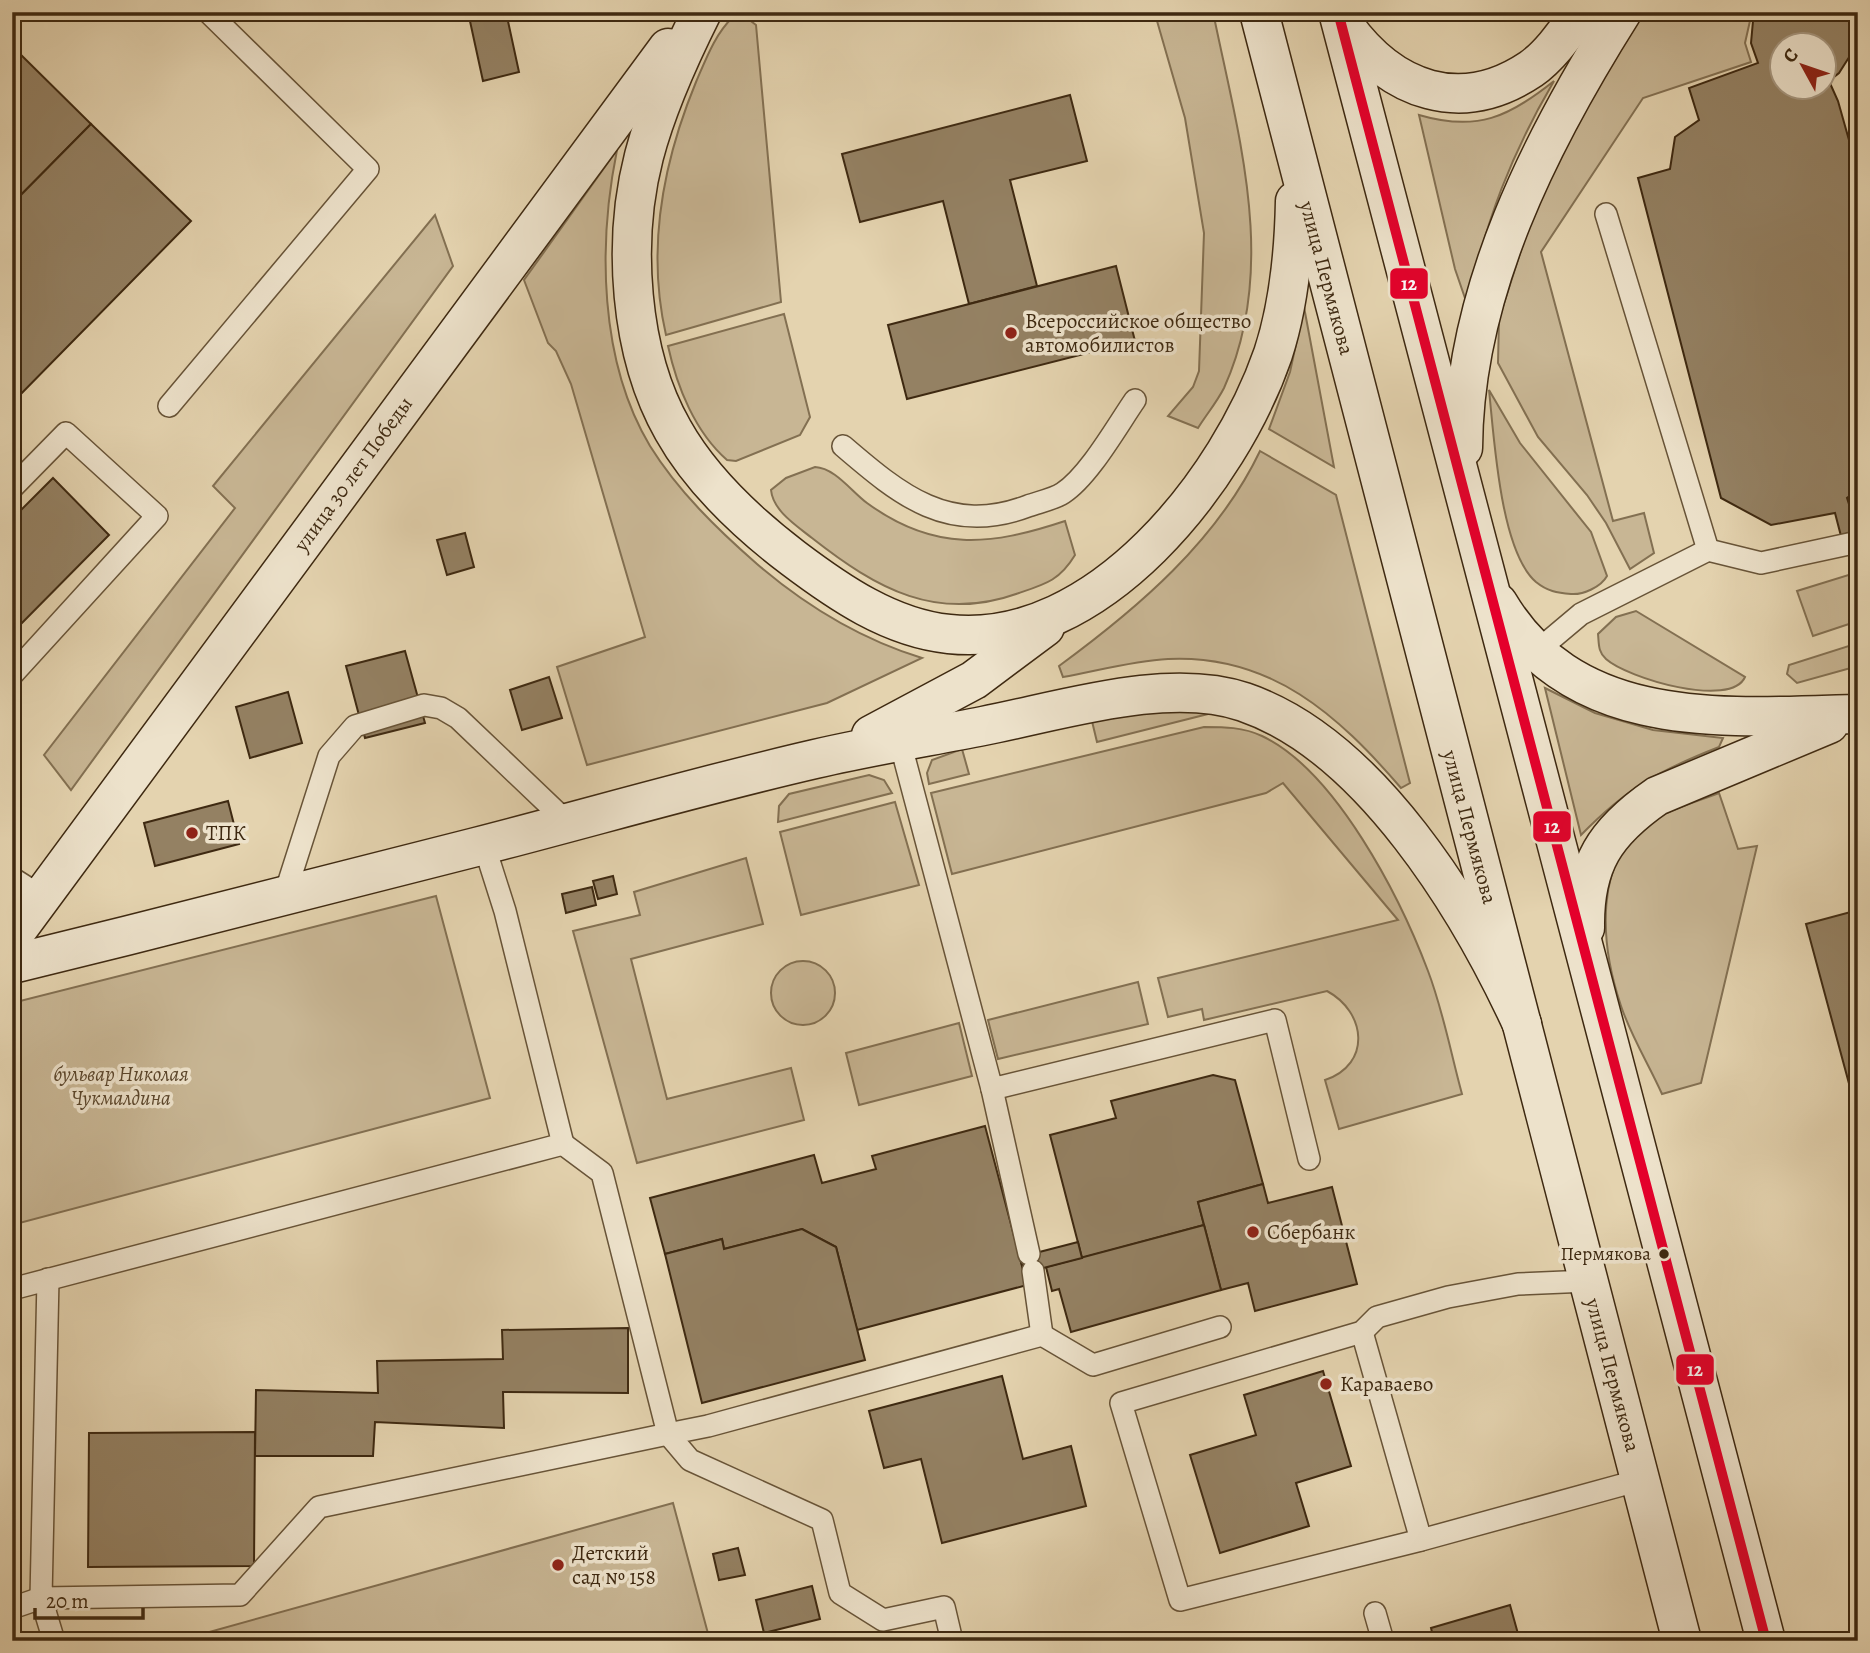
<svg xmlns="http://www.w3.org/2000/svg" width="1870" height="1653" font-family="Alegreya,serif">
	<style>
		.green { fill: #c8b694; stroke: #837052; stroke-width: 2 }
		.building { fill: #948163; stroke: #3e2911; stroke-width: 2; fill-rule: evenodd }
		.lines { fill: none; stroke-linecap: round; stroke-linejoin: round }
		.lane-casing { stroke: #685438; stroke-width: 24 }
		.secondary-casing { stroke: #3e2911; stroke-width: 41 }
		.lane { stroke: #ede2cb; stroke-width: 21 }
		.secondary { stroke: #ede2cb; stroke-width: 38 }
		.bus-1-casing { stroke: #ede2cb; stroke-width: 16 }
		.bus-1 { stroke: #e4002b; stroke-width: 10 }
		.poi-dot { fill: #8f2418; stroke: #ede2cb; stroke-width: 2.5 }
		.bus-dot { fill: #3e2911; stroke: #ede2cb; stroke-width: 2.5 }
		.labels { text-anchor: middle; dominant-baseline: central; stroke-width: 7; stroke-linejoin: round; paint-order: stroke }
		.bus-label { font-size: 19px; fill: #3e2911; stroke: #ede2cb; text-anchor: end }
		.street-label { font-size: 21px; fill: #3e2911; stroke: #ede2cb }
		.poi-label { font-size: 21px; fill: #3e2911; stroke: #ede2cb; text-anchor: start }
		.park-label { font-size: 21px; font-style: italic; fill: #5a452b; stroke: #ede2cb }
		.line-badge { stroke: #ede2cb; stroke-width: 2.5 }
		.badge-label { font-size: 19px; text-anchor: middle; font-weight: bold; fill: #fff }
	</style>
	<rect width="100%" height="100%" fill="#e4d3af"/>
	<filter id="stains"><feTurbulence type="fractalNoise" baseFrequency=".00286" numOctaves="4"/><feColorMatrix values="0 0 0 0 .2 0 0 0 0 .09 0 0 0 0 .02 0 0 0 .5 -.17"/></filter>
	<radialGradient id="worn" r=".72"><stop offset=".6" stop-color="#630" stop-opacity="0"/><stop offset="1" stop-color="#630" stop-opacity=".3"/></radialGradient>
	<g class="green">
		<path d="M1161,12H1213C1238,135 1279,267 1224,388C1217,402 1206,415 1198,428L1168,416L1193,387L1199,371L1204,233L1185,118L1155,14Z"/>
		<path d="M1638,12H1752L1745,43L1751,62L1643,98L1541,252L1613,521L1644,513L1654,553L1630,569L1606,523L1587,495L1538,437L1498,363L1499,319L1541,188Z"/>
		<path d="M743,15L756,25L781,302L666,335C646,248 663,162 696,82C706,59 715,34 733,17Z"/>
		<path d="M1554,81C1510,156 1487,219 1467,304L1455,269L1419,115C1477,132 1509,117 1554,81Z"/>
		<path d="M617,150C598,244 599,361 650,446C678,491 717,529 757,564C806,606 860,639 922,658L827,703L587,765L557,667L645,637L571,384L556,351L548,343L524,280Z"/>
		<path d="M435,215L453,266L71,790L44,755L235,508L213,486Z"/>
		<path d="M1304,307L1334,467L1269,429L1290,372Z"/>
		<path d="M784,314L810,417L800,435L736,461L727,460C695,432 677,387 668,346Z"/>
		<path d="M1489,390L1520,443L1591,532L1607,576C1601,587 1583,595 1571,594C1557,593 1547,591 1536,582C1500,551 1494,436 1489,390Z"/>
		<path d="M1260,451L1336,495L1410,783L1401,788C1338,715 1271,654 1168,659C1132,661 1097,671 1063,677L1059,666C1138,608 1217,541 1260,451Z"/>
		<path d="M815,467C835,468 851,491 867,503C934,552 990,546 1065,521L1075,555C1060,580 1046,584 1019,593C937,623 877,589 812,538C797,526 773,511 771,490L786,478Z"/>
		<path d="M1858,572V621L1813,636L1797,591Z"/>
		<path d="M1636,611L1745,677C1731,709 1627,678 1606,659C1598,652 1599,644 1598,634L1616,617Z"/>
		<path d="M1858,643V666L1797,683L1787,674L1789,665Z"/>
		<path d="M1545,688L1595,713L1653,730L1723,738L1719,747C1658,771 1627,788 1581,835Z"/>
		<path d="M1144,707L1220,711L1097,742L1091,717Z"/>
		<path d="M1204,727C1224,727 1243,727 1262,736C1336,771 1400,897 1428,971C1443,1010 1451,1054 1462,1094L1339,1129L1325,1080C1372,1064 1366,1012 1327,991L1204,1020L1202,1009L1168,1017L1158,978L1398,920L1283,783L1266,793L952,874L931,793Z"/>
		<path d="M962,749L969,774L929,784L927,773L932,760Z"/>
		<path d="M869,775L884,780L892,793L778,822L779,806L789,794Z"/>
		<path d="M1719,793L1738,849L1757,846L1701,1083L1662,1094C1649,1065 1631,1036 1621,1006C1601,947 1591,856 1654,819C1674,808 1698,801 1719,793Z"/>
		<path d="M895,802L919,885L801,915L780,832Z"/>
		<path d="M746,858L763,924L631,959L667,1099L791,1068L804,1120L637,1163L573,931L640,915L634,892Z"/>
		<path d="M436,896L490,1098L12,1225V1003Z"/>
		<circle cx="803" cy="993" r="32"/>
		<path d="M1138,982L1148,1024L998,1059L988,1020Z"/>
		<path d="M959,1023L972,1076L859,1105L846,1053Z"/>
		<path d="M673,1503L710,1641H177Z"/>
	</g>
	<g class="building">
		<path d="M468,12H506L519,72L483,81Z"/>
		<path d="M1757,12H1848L1855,34L1853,51L1839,73L1829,81L1838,101L1858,172V490L1847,498L1857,529L1841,536L1835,513L1771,525L1721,498L1638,178L1670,169L1675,137L1699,120L1689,88L1758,63L1751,43L1753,21ZM1783,46H1825V88H1783Z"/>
		<path d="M12,46L91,124L12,204Z"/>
		<path d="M1070,95L1087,161L1010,180L1037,286L969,304L943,201L860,222L842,154Z"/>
		<path d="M91,124L191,221L12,403V204Z"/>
		<path d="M1116,266L1135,341L907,399L888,325Z"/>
		<path d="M53,478L109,535L12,633V519Z"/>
		<path d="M465,533L474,567L447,575L437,540Z"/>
		<path d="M405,651L425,723L365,738L346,666Z"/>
		<path d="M549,677L562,718L522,730L510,690Z"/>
		<path d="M288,692L302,743L250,758L236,707Z"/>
		<path d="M228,801L239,844L155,866L144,823Z"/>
		<path d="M613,876L617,894L598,899L593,881Z"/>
		<path d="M592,887L596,905L566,913L562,894Z"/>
		<path d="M1858,910V1117L1806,924Z"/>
		<path d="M1213,1075L1235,1080L1263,1184L1198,1202L1204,1225L1082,1258L1050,1135L1116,1118L1111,1101Z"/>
		<path d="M985,1126L1027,1285L857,1330L836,1247L802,1229L724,1249L722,1239L665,1254L650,1198L814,1155L822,1183L876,1169L872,1156Z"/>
		<path d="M1263,1184L1268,1203L1332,1187L1357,1284L1255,1311L1248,1283L1221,1290L1198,1202Z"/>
		<path d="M1204,1225L1221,1290L1071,1332L1059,1289L1052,1291L1046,1267Z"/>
		<path d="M802,1229L836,1247L865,1360L702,1403L665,1254L722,1239L724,1249Z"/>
		<path d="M1078,1242L1082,1258L1024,1273L1020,1257Z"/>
		<path d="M628,1328V1393L503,1392L504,1428L375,1422L373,1456H255L256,1390L378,1393L377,1361L503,1359L502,1330Z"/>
		<path d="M1323,1371L1351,1466L1296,1483L1309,1526L1220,1553L1190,1455L1256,1435L1244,1395Z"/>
		<path d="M1002,1376L1023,1459L1071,1446L1086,1506L942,1543L921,1459L884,1468L869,1411Z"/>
		<path d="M255,1432L254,1566L88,1567L89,1433Z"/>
		<path d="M738,1548L745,1575L719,1580L713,1554Z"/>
		<path d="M812,1586L820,1619L764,1633L756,1600Z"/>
		<path d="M1510,1605L1520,1641H1434L1431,1628Z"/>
	</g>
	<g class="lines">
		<g class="lane-casing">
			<g id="lane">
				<path d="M1606,214L1708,550"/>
				<path d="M169,406L368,169L208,12"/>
				<path d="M843,446C900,495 949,536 1028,506C1039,502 1054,499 1063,493C1089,476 1117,426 1135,400"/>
				<path d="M12,488L66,433L157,516L12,675"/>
				<path d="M1537,651L1581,614L1708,550L1761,563L1858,542"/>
				<path d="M900,742L992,1089L1275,1020L1309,1159"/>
				<path d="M12,878L42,897"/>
				<path d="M284,897L329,756L355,726L424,705L441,708L458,718L567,822"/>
				<path d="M992,1089L1029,1254"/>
				<path d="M1033,1271L1042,1335"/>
				<path d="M48,1279L41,1598L240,1595L319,1507L668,1434L602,1173L563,1144"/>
				<path d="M1588,1281L1518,1284L1448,1297L1377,1317L1362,1332L1121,1403L1180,1600L1421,1540L1640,1480"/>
				<path d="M12,1289L563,1144L505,911L484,845"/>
				<path d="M1362,1332L1421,1540"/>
				<path d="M12,1608L41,1598L54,1641"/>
				<path d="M1375,1613L1383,1641"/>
				<path d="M952,1641L944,1607L883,1620L840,1593L822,1520L690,1460L668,1434L708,1426L1042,1335L1093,1365L1220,1327"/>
			</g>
		</g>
		<g class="secondary-casing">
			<g id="secondary">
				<path d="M702,12C679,58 657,106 644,156C622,241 629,353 673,430C701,480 747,523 793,558C838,592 890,628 949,634C1098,650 1230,479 1273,354C1289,305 1294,252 1295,201"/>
				<path d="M1259,12L1682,1641"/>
				<path d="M1338,12L1766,1641"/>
				<path d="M1345,26C1392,91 1461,116 1531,69C1551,55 1567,31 1581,12"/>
				<path d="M1463,448C1464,291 1540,142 1622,12"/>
				<path d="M1498,603C1574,731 1723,718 1852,714"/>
				<path d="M871,735L974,680L1045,627"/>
				<path d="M1585,928C1584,864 1605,832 1657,796L1829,724"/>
				<path d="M12,937L668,48"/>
				<path d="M12,964C167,926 322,887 476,847C589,818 702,785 815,759C871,746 927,737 983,726C1061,711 1168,676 1244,702C1370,745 1469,909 1522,1024"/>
			</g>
		</g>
		<use href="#lane" class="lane"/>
		<use href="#secondary" class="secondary"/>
		<g class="bus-1-casing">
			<path id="bus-1" d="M1338,12L1766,1641"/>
		</g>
		<use href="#bus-1" class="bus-1"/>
	</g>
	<g class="poi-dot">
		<circle cx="1011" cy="333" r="7"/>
		<circle cx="192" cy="833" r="7"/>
		<circle cx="1253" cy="1232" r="7"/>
		<circle cx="1326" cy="1384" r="7"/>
		<circle cx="558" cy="1565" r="7"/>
	</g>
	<circle class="bus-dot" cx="1664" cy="1254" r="6"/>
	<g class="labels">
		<g class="bus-label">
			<text x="1651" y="1254">Пермякова</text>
		</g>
		<g class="street-label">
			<text transform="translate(1327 278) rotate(75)">улица Пермякова</text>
			<text transform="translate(353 474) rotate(-54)">улица 30 лет Победы</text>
			<text transform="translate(1470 827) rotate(75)">улица Пермякова</text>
			<text transform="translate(1613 1375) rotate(75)">улица Пермякова</text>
		</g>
		<g class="poi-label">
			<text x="1025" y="321">Всероссийское общество<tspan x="1025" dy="24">автомобилистов</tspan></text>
			<text x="206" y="833">ТПК</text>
			<text x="1267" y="1232">Сбербанк</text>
			<text x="1340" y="1384">Караваево</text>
			<text x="572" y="1553">Детский<tspan x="572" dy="24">сад № 158</tspan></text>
		</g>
		<g class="park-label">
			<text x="121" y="1074">бульвар Николая<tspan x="121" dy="24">Чукмалдина</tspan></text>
		</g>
	</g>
	<g class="line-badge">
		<rect x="1389" y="267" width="40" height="33" rx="7" fill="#e4002b"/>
		<rect x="1532" y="810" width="40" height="33" rx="7" fill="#e4002b"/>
		<rect x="1675" y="1353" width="40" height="33" rx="7" fill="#e4002b"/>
	</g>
	<g class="badge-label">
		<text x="1409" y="290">12</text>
		<text x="1552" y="833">12</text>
		<text x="1695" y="1376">12</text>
	</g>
	<rect width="1870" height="1653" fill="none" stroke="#e4d3af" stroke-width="42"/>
	<rect x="14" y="14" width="1842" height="1625" fill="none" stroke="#3e2911" stroke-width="3.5"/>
	<rect x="21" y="21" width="1828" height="1611" fill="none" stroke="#3e2911" stroke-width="2"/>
	<g transform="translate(1803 66) rotate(310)"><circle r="33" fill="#ede2cb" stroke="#a79881" stroke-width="2"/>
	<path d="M0-5L12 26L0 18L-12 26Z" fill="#8f2418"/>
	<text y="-10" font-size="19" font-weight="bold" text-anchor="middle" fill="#3e2911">С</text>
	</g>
	<path d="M35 1608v10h108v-10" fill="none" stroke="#3e2911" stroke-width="3.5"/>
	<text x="46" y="1608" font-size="21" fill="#3e2911" stroke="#ede2cb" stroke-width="5" paint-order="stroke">20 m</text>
	<rect width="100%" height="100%" filter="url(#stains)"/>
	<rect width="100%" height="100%" fill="url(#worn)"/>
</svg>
